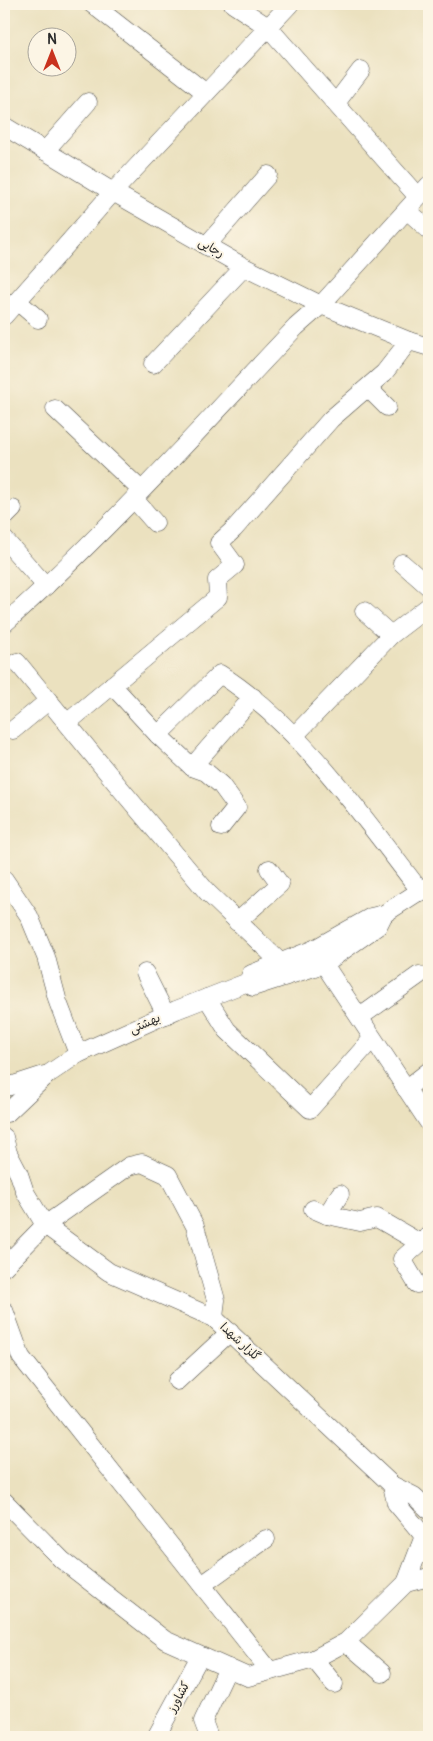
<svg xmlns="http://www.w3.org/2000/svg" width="433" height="1741" font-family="Pangolin,'Playpen Sans Arabic',sans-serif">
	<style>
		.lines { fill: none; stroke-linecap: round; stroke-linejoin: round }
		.minor-casing { stroke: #484641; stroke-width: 19 }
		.minor { stroke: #fff; stroke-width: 18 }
		.labels { text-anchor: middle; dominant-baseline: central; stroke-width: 4; stroke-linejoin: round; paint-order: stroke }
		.street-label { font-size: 12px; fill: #2b2b2b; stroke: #fcf5e5 }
	</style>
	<rect width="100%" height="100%" fill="#fcf5e5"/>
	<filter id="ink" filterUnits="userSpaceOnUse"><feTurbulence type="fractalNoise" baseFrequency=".02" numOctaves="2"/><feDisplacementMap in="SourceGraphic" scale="10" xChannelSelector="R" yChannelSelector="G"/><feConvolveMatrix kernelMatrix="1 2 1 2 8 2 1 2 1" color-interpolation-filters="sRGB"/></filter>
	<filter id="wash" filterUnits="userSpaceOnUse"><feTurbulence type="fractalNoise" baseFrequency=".0096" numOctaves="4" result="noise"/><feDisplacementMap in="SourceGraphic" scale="20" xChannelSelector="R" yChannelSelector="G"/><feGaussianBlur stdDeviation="1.12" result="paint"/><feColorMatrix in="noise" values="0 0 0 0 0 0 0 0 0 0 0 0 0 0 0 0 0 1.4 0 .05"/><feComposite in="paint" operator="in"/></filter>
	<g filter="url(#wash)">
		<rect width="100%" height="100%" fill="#ebe1bf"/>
	</g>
	<g filter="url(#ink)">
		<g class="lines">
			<g class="minor-casing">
				<g id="minor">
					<path d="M92,4L206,93"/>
					<path d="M233,4L268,27L418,197"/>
					<path d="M336,103L361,70"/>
					<path d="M4,126L113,192L244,267L321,305L409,341L429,347"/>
					<path d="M45,151L88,102"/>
					<path d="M407,210L429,230"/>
					<path d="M206,246L268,175"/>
					<path d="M17,301L38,319"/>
					<path d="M4,316L113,192L290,4"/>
					<path d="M153,364L244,267"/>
					<path d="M368,388L387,407"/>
					<path d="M55,409L141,490"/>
					<path d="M134,499L155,523"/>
					<path d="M4,518L13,509"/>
					<path d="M4,539L46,586"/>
					<path d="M402,563L429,587"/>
					<path d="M364,611L391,635"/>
					<path d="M4,624C108,532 201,427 296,327L321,305L429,185"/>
					<path d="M17,662L120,788L207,892L281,963"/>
					<path d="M112,685L158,735L192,767L206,772L221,785L237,807L221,827"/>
					<path d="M67,723L218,597L217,580L235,565L219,543L234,529L331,419L384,373L409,341"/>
					<path d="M13,730L48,701"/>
					<path d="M158,735L220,674C300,725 363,817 421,892"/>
					<path d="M295,735L391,635L429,606"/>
					<path d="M192,767L253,697"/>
					<path d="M4,879L29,916L46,957L58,1002L78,1054"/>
					<path d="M237,922L280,884L269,869"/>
					<path d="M314,949L429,1123"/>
					<path d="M145,973L166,1015"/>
					<path d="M248,982L253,987L324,964L378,926L384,914"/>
					<path d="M207,998L227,1030L310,1109L372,1039"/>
					<path d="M360,1017L419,975"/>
					<path d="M4,1088L44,1075"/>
					<path d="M406,1089L429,1071"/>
					<path d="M7,1113L47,1075L78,1054L176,1010L248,982L251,974L314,949L371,917L384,914L429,885"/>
					<path d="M4,1137L8,1153L19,1174L25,1192L45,1225L109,1272L214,1318L392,1485L414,1496L429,1510"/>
					<path d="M313,1209L327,1215L360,1222L377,1218L420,1243L429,1236"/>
					<path d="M327,1215L340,1194"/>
					<path d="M4,1267L45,1225L129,1166L142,1163L168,1175L195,1226L216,1300L214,1318"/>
					<path d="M417,1284L402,1259L420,1243"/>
					<path d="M4,1310L21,1357L270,1671"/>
					<path d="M177,1381L230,1332"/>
					<path d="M392,1485L396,1503L429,1542"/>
					<path d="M4,1501L62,1560L165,1640L248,1677L314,1659L346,1642L406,1583"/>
					<path d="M429,1532L424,1536L406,1583L429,1577"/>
					<path d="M202,1585L266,1539"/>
					<path d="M346,1642L382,1673"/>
					<path d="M314,1659L334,1684"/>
					<path d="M156,1737L200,1656"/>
					<path d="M209,1737L203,1721L228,1668"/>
				</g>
			</g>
			<use href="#minor" class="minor"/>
		</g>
	</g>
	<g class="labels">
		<g class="street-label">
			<text transform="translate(211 248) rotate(29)">رجایی</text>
			<text transform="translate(145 1024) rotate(-24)">بهشتی</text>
			<text transform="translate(240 1342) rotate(43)">گلزار شهدا</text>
			<text transform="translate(179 1697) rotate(-62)">کشاورز</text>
		</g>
	</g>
	<rect width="433" height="1741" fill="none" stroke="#fcf5e5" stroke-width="20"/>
	<g transform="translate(52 52)"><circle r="24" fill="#fcf5e5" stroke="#a8a49b"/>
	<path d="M0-4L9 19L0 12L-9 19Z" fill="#c8321e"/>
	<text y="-8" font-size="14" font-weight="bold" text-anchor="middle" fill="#2b2b2b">N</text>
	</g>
</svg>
